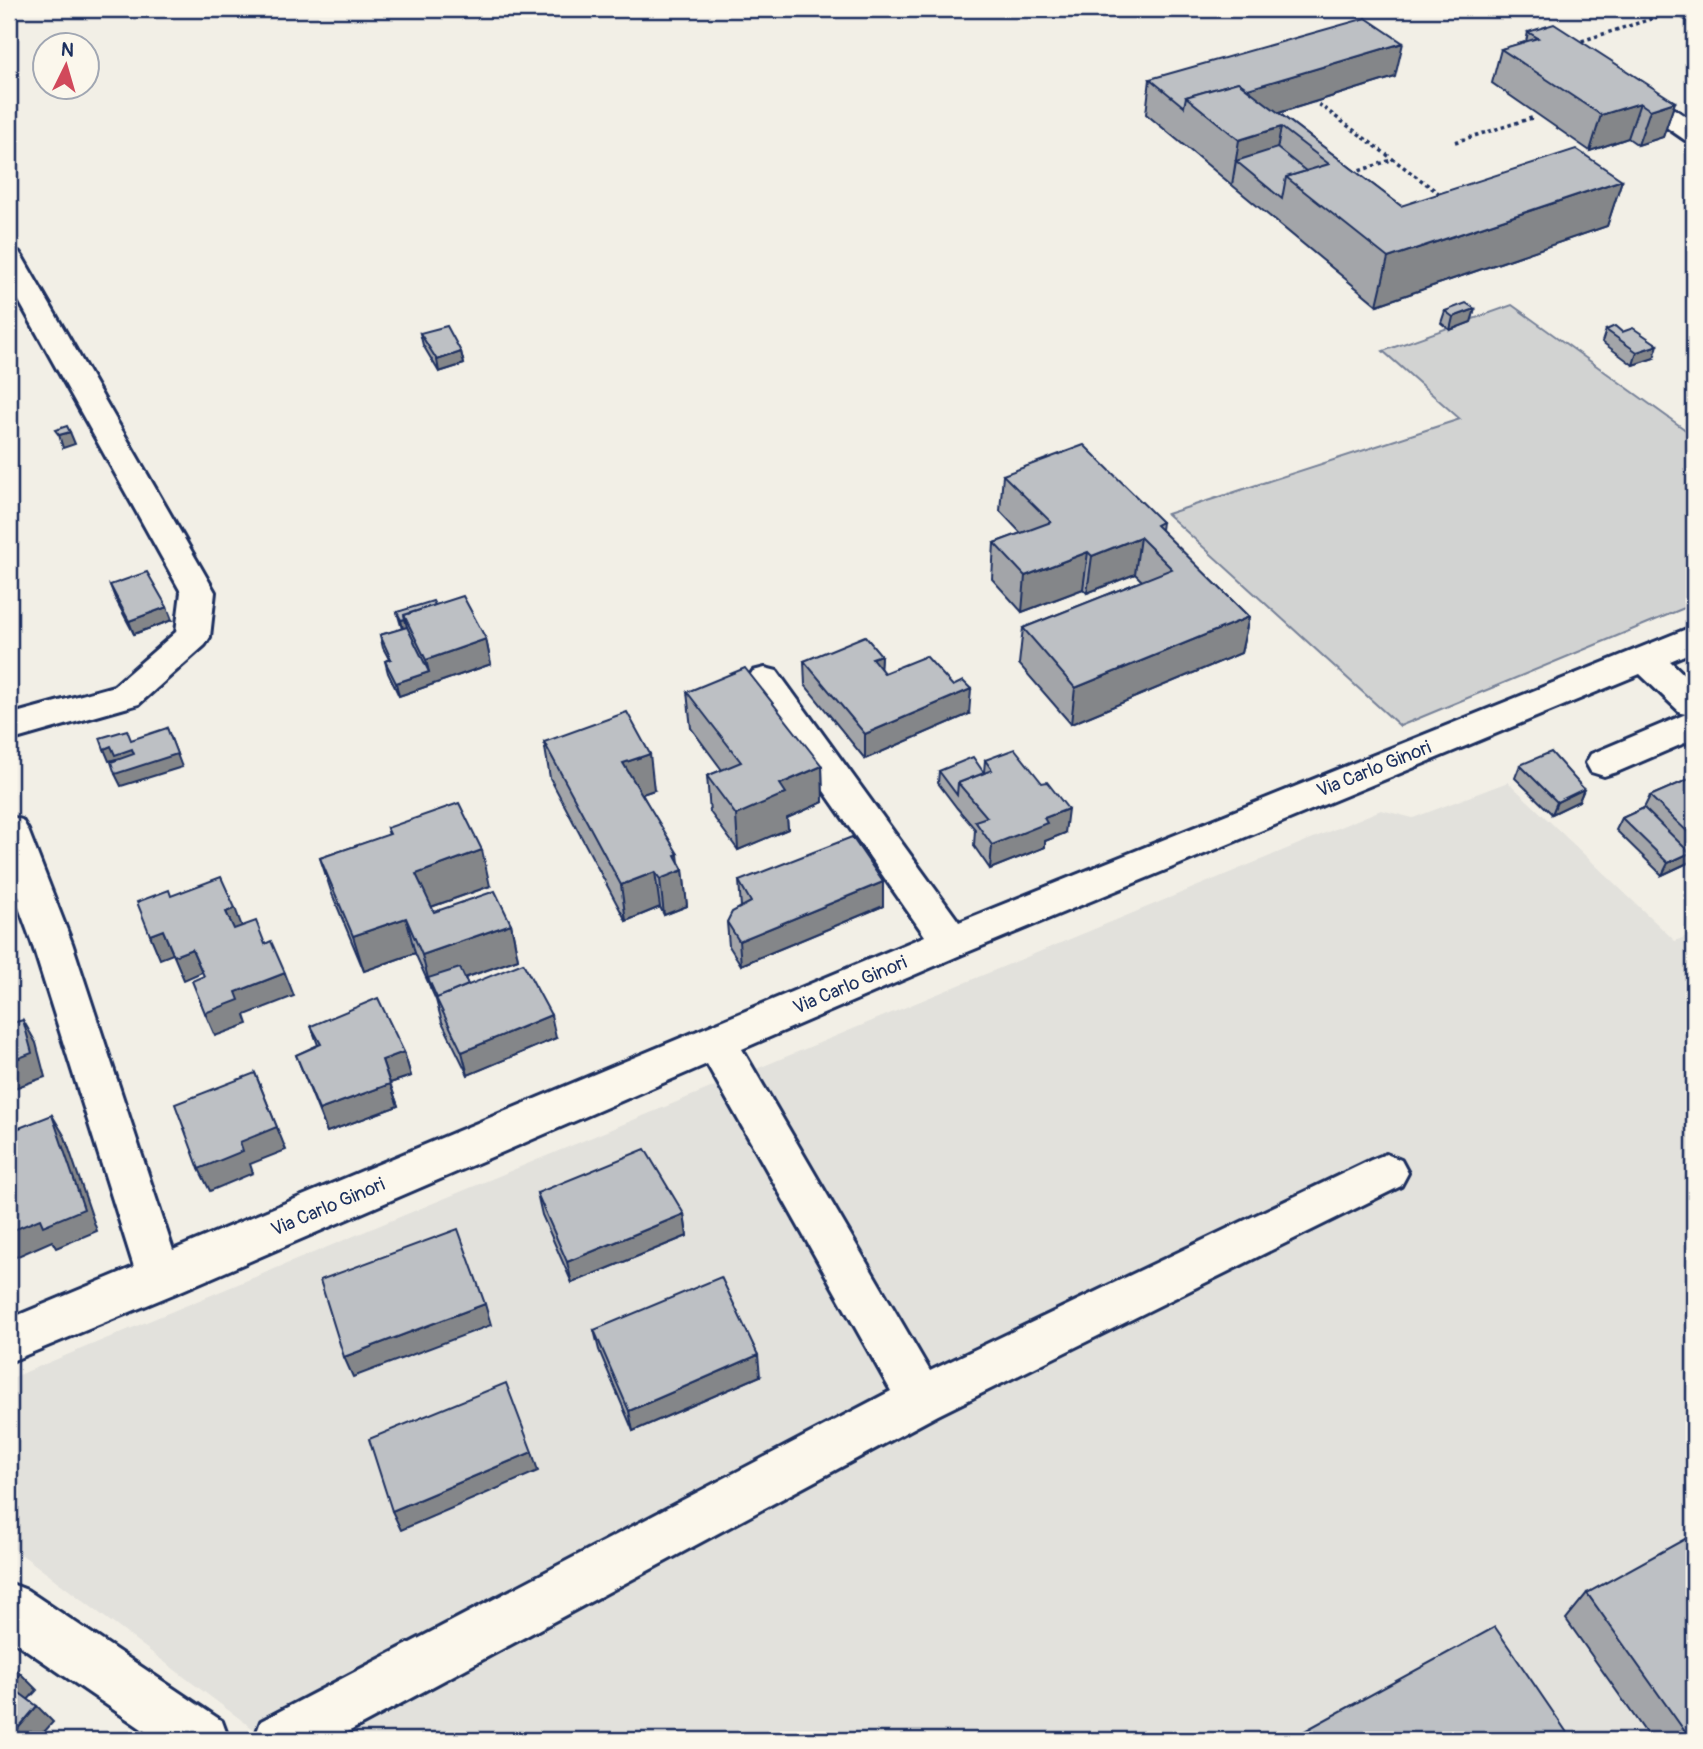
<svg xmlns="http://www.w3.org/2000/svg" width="1703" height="1749" font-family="Pangolin,sans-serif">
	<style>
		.built { fill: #e2e1dc }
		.green { fill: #d2d3d2; stroke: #768198; stroke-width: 2 }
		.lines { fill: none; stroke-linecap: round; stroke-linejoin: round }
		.minor-casing { stroke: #1b2f5e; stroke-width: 6 }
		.path { stroke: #1b2f5e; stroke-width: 3.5; stroke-dasharray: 3.5 3.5; stroke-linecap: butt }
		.minor { fill: #fbf7ec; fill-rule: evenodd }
		.wall { fill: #a3a5a9; stroke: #1b2f5e; stroke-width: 2 }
		.shaded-wall { fill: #848689; stroke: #1b2f5e; stroke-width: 2 }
		.building { fill: #bdc0c4; stroke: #1b2f5e; stroke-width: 2 }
		.labels { text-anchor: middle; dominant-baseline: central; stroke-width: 7; stroke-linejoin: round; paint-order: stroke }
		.street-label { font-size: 19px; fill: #1b2f5e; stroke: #fbf7ec }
	</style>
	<rect width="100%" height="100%" fill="#f2efe6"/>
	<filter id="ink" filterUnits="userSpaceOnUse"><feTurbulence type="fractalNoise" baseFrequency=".0143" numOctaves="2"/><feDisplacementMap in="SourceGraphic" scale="14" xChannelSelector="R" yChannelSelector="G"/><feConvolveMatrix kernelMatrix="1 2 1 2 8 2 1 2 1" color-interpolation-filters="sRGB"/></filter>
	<g filter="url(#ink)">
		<path class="built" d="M1508,782L1675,941L1694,933V1740H268L9,1545V1379L1381,810L1413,818Z"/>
		<path class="green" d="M1512,305L1694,436V604L1400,726L1167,514L1460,419L1383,351Z"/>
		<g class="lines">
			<g class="minor-casing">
				<g id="minor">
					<path d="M1626,80L1635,83L1694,122V142L1685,140L1617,93L1613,88L1617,83Z"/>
					<path d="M9,249L19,252L23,258L215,592L210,637L205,645L139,704L9,741V715L114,686L176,632L181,592L9,283Z"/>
					<path d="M1694,626V651L1670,661L1694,684V739L1617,772L1604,776L1591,772L1586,763L1591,754L1686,714L1681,713L1640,674L965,953L742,1049L930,1371L1371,1160L1386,1154L1401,1160L1408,1173L1401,1186L938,1415L333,1740H254L261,1721L891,1391L707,1064L176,1293L9,1362V1319L134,1267L32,943L9,880V816L22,820L28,830L72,943L173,1250L925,936L753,689L747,680L753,671L765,668L777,671L959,922Z"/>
					<path d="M9,1583L27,1590L222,1721L229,1740H158L9,1638Z"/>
				</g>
			</g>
			<g class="path">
				<path d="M1575,43L1676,11L1675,9"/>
				<path d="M1313,100L1444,197"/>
				<path d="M1455,142L1535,117"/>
				<path d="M1353,173L1394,159"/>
			</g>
			<use href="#minor" class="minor"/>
		</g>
		<g class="wall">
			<path d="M1684,9H1694V22L1691,23L1682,18Z"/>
			<path d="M1528,32L1675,102L1663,137L1638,145L1628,138L1590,151L1492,83L1501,49L1526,42Z"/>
			<path d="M1395,77L1279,113L1401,206L1622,180L1607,226L1377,305L1146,114L1150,79Z"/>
			<path d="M1475,309L1471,322L1450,330L1441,323L1445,311Z"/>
			<path d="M1606,330L1654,358L1633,365L1602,342Z"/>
			<path d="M420,333L461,352L464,364L439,372L423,345Z"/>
			<path d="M1003,475L1162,522L1161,530L1249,617L1241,653L1071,724L1019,664L1023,628L1142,581L1135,574L1087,593L1083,589L1022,612L992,579L994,543L1021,533L1000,511Z"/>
			<path d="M110,585L172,620L134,634L115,598Z"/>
			<path d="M435,605L486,639L491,664L399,696L388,673L385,661L389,659L383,648L380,635L402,629L397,612Z"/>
			<path d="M881,655L880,668L884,673L969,714L865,759L805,685L804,661Z"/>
			<path d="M687,692L822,766L823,802L787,818L788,829L738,850L710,812L707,776L722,770L691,728Z"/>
			<path d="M544,742L654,790L642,794L683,870L687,906L664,915L660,907L626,921L550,778Z"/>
			<path d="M985,760L1065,833L1045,841V847L990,869L974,846L975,829L957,808L938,783L939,771L984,772Z"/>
			<path d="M1520,765L1584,789L1579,801L1552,814L1515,778Z"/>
			<path d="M1694,777V860L1662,875L1616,830L1622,818L1644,808L1650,796Z"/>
			<path d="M387,828L490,886L431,907L434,912L511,924L518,959L465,978L468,985L556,1038L468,1075L442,1022L436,1000L415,953L364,971L332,894L320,858L389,835Z"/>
			<path d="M739,881L883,882V906L741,965L729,946L727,922L741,907Z"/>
			<path d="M311,1026L404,1052L411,1076L390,1083L398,1106L327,1132L296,1055L318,1045Z"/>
			<path d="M537,1193L684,1214L687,1236L572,1283L542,1215Z"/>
			<path d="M594,1330L760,1376L633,1431L599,1350Z"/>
			<path d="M1587,1593L1694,1740H1651L1566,1619Z"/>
		</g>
		<g class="shaded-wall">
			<path d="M1403,43L1395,77L1226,129L1195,104Z"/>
			<path d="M1675,102L1663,137L1638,145L1650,110Z"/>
			<path d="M1640,103L1628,138L1590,151L1601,115Z"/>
			<path d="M1281,127L1273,173L1236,161L1232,185L1239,140Z"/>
			<path d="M1622,180L1607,226L1377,305L1388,258Z"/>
			<path d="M1475,309L1471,322L1450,330L1453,317Z"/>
			<path d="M9,325L14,338L9,339Z"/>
			<path d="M1658,345L1654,358L1633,365L1637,352Z"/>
			<path d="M461,352L464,364L439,372L437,360Z"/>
			<path d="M70,432L75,444L63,448L59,435Z"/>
			<path d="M1140,537L1135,574L1087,593L1092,556Z"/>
			<path d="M1088,552L1083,589L1022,612L1025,576Z"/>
			<path d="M167,607L172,620L134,634L129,621Z"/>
			<path d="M1249,617L1241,653L1071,724L1075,688Z"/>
			<path d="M405,619L408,631L404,633L401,620Z"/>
			<path d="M486,639L491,664L399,696L396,683L429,672L426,660Z"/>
			<path d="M881,655L880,679L872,658Z"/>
			<path d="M971,689L969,714L865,759V734Z"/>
			<path d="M167,728L182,767L121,786L115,774Z"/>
			<path d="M111,746L132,749L138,762L120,767L116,759L109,761L104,749Z"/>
			<path d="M650,754L654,790L628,799L623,763Z"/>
			<path d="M822,766L823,802L787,818L788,829L738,850L736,815L780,784Z"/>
			<path d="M1584,789L1579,801L1552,814L1557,802Z"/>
			<path d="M1068,809L1065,833L1045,841V847L990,869L992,845L1044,818Z"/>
			<path d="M1694,845V860L1662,875L1668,863L1690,853Z"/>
			<path d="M482,850L490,886L425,909L416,874Z"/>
			<path d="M678,854L680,872L683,870L687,906L664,915L660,879L675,855Z"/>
			<path d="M655,872L660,907L626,921L621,885Z"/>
			<path d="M9,877L19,899L9,904Z"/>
			<path d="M883,882V906L741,965L739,941Z"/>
			<path d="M235,908L244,932L236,935L226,912Z"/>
			<path d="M406,918L415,953L364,971L353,936Z"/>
			<path d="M511,924L518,959L433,989L428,978L431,990L422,955Z"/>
			<path d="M163,930L173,954L160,959L150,935Z"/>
			<path d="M192,949L202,972L184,980L174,956Z"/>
			<path d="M285,973L294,996L245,1015L248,1024L215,1036L205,1013L236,992Z"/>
			<path d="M551,1015L556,1038L468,1075L462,1052Z"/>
			<path d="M23,1020L36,1043L45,1077L9,1090V1062Z"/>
			<path d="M404,1052L411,1076L390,1083L382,1060Z"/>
			<path d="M255,1073L286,1150L250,1164L253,1173L210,1191L199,1169L240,1142Z"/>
			<path d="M390,1084L398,1106L327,1132L319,1110Z"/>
			<path d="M52,1115L65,1137L97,1231L56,1248L52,1241L9,1260V1232Z"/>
			<path d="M684,1214L687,1236L572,1283L567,1262Z"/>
			<path d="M485,1304L491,1325L353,1377L344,1357Z"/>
			<path d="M758,1355L760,1376L633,1431L629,1411Z"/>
			<path d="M532,1452L538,1471L401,1530L392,1511Z"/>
			<path d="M20,1673L37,1690L26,1702L10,1686Z"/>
			<path d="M37,1706L53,1722L37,1740H9V1739Z"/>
		</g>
		<g class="building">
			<path d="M1366,18L1403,43L1248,89L1238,82L1186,97L1184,107L1150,79Z"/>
			<path d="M1554,24L1675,102L1650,110L1640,103L1601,115L1501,49L1538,38L1528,32Z"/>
			<path d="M1238,82L1401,206L1576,149L1622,180L1388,258L1286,177L1329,164L1281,127L1239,140L1186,97Z"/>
			<path d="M1277,148L1306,171L1286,177L1282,199L1236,161Z"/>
			<path d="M1466,303L1475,309L1453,317L1445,311Z"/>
			<path d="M447,326L461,352L437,360L420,333Z"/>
			<path d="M1615,326L1622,332L1633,328L1658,345L1637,352L1606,330Z"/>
			<path d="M67,426L70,432L59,435L55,430Z"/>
			<path d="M1084,445L1162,522L1156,525L1249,617L1075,688L1023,628L1172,569L1140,537L1092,556L1088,552L1025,576L994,543L1051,522L1003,475Z"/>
			<path d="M147,572L167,607L129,621L110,585Z"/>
			<path d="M463,596L486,639L426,660L404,615Z"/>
			<path d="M433,601L435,605L404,615L405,619L401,620L397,612Z"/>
			<path d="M407,627L429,672L396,683L385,661L391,659L380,635Z"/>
			<path d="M865,636L881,655L872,658L884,673L926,656L953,686L963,681L971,689L865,734L804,661Z"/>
			<path d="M745,668L822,766L780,784L786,793L736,815L707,776L741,762L687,692Z"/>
			<path d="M627,712L650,754L623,763L678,854L675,855L683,870L660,879L655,872L621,885L544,742Z"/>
			<path d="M167,728L177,754L115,774L111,762L134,754L132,749L115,755L111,746L104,749L100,738L127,730L131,740Z"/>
			<path d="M1015,749L1042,783L1047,782L1068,809L1044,818L1047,823L992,845L975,821L987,817L958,783L992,770L985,760Z"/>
			<path d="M1551,752L1584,789L1557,802L1520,765Z"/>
			<path d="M973,757L984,773L958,783L957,795L939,771Z"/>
			<path d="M1694,777V838L1650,796Z"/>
			<path d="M459,803L482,850L416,874L434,912L495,891L511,924L422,955L406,918L353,936L320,858L390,834L387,828Z"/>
			<path d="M1644,808L1690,853L1668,863L1622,818Z"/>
			<path d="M852,837L883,882L739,941L727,922L732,912L751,902L739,881Z"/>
			<path d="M221,877L235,908L226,912L234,929L256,921L265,944L271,941L285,973L236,992L239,1000L205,1013L192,981L204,976L192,949L174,956L163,930L150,935L137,902L169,890L171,896Z"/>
			<path d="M9,879L12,887L9,889Z"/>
			<path d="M523,963L551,1015L462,1052L436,998Z"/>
			<path d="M460,968L468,985L437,998L428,978Z"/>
			<path d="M378,998L404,1052L382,1060L390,1084L319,1110L296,1055L321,1044L311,1026Z"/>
			<path d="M23,1020L32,1053L9,1062V1024Z"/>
			<path d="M255,1073L277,1127L240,1142L243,1151L199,1169L175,1104Z"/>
			<path d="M52,1115L84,1209L43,1226L40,1219L9,1232V1132Z"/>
			<path d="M645,1149L684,1214L567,1262L537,1193Z"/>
			<path d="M458,1229L485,1304L344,1357L320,1280Z"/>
			<path d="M721,1277L758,1355L629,1411L594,1330Z"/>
			<path d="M506,1383L532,1452L392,1511L369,1439Z"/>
			<path d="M1694,1534V1740H1691L1587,1593Z"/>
			<path d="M1495,1627L1572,1740H1288Z"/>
			<path d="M9,1665L20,1673L10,1686L37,1706L9,1739Z"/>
		</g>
	</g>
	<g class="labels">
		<g class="street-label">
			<text transform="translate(1374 769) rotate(-22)">Via Carlo Ginori</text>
			<text transform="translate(850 985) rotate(-23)">Via Carlo Ginori</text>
			<text transform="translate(328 1207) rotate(-23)">Via Carlo Ginori</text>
		</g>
	</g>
	<rect width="1703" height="1749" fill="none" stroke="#fbf7ec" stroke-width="35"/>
	<rect x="18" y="18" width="1668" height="1714" fill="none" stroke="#1b2f5e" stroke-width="2.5" filter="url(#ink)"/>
	<g transform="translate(66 66) rotate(5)"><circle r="33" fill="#fbf7ec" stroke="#a1a7b3" stroke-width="2"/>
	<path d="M0-5L12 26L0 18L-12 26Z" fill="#d1495b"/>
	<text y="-10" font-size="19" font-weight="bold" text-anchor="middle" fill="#1b2f5e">N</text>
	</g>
</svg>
